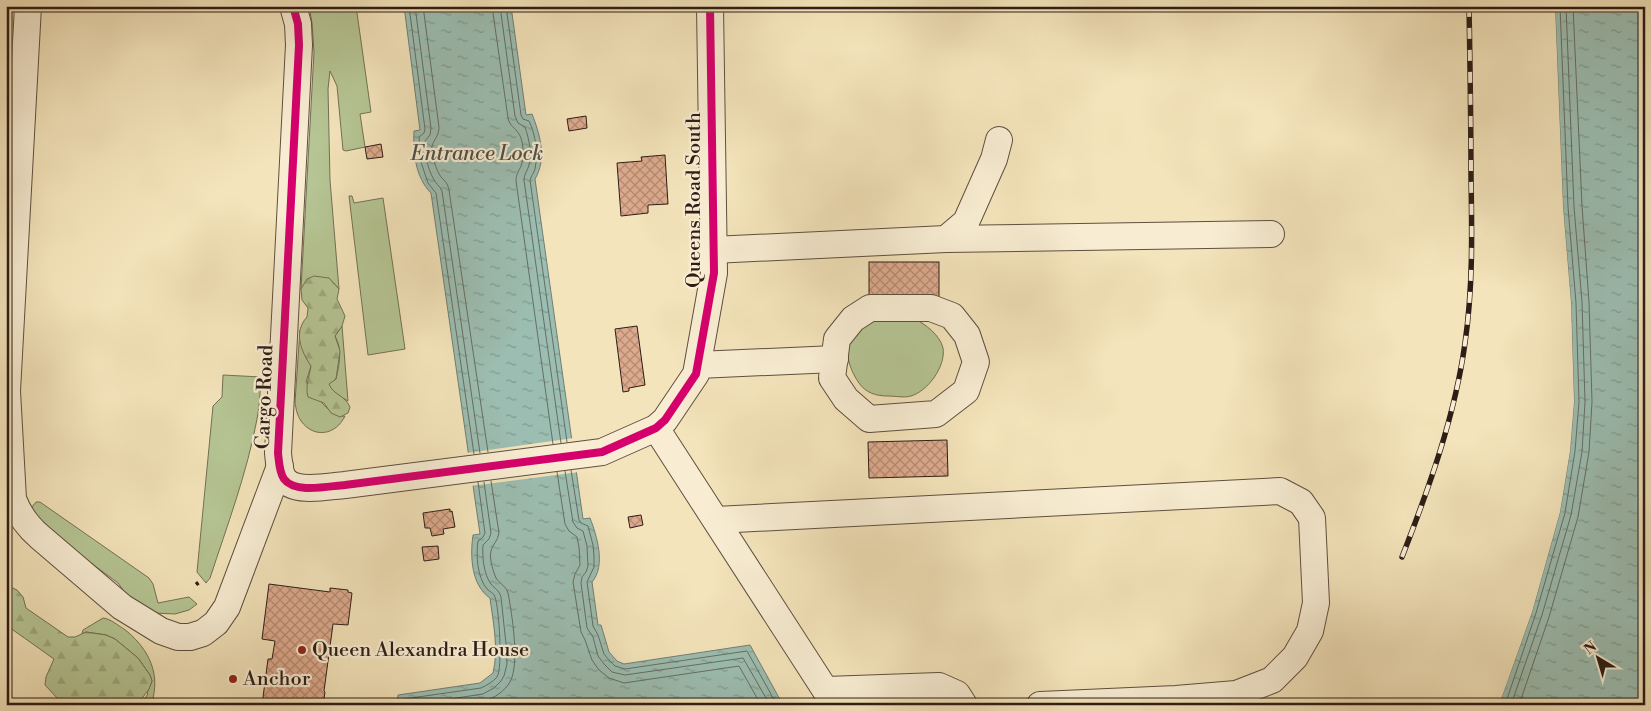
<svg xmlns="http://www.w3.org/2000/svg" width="1651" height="711" font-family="'Libre Bodoni',serif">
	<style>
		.grass { fill: #b6c594; stroke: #727155 }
		.forest { fill: url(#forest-firs); stroke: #727155 }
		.water { fill: url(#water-ripples); stroke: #707e74 }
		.pier { fill: #f4e4bb }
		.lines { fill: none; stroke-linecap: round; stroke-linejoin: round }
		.shore { stroke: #646e64; stroke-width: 1 }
		.building { fill: url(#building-cross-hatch); stroke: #2d1d16 }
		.minor-casing { stroke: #5f4f3f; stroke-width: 28 }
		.path { stroke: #2d1d16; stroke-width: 3; stroke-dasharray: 4 2.5; stroke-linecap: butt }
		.minor { stroke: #f8edd3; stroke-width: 26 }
		.rail-casing { stroke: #2d1d16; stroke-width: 5.5 }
		.rail { stroke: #f8edd3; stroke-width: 4; stroke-dasharray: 11; stroke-linecap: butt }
		.cycleway-casing { stroke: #f8edd3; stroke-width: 11 }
		.cycleway { stroke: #d6006c; stroke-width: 8 }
		.poi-dot { fill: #8f2418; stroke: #f8edd3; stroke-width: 2 }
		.labels { text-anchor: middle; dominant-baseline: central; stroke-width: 4.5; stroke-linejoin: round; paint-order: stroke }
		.street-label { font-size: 20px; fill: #2d1d16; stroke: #f8edd3 }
		.poi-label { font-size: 20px; fill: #2d1d16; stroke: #f8edd3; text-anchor: start }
		.water-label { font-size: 21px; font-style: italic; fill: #4e4d45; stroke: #f8edd3 }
	</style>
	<defs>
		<pattern id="forest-firs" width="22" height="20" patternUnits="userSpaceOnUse" patternTransform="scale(1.25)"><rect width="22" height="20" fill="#b6c594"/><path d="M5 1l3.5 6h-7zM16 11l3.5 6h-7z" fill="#9da97f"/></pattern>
		<pattern id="water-ripples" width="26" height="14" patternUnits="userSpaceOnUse" patternTransform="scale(1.25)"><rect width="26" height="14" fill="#9cbeb2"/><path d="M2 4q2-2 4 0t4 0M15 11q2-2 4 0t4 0" fill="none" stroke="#809a90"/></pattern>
		<pattern id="building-cross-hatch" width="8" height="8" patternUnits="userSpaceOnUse" patternTransform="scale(1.25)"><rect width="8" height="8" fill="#ddaa8d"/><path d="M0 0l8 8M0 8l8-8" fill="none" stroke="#b48a72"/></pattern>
	</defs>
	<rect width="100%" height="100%" fill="#f4e4bb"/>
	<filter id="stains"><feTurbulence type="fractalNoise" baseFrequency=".004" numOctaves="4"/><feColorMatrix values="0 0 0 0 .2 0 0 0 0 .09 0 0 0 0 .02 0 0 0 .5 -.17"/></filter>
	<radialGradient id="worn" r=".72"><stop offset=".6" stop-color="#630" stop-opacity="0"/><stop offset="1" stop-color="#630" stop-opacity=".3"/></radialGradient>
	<g class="grass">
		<path d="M309,6H356L371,112L360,114L365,147L346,151L343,150L337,86L330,71L328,89L330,180L339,289L329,278L301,289L314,52L312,23Z"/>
		<path d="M349,196H352L354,203L383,198L405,349L368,355Z"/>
		<path d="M915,319C925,324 940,335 943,348C946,366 928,391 911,396C905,398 895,396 888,396C876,396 866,393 859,383C847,366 841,342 860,328C864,326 868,321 872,320C886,318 901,319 915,319Z"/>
		<path d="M342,326L348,401L331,391L328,384L336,379C339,365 343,350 335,336Z"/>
		<path d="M300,330C300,343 304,355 311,366L306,382C314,392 331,420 345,416C336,435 314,439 301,421C297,415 296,409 295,402Z"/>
		<path d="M223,375L261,377C260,391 260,405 257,419C247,473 227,526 210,578L206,583L197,572L213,406L222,397Z"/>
		<path d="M36,502H40L149,578L153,584L158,603L189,597L197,604L189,610L175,614L154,613L129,598L118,583L68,546L36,519L31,508Z"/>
		<path d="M103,618C111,619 117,625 124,629C146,646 160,670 153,698L159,705H140L148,694L147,693L152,681L150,675L138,658L115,639L106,635L86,632L82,634L83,630Z"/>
	</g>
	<g class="forest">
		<path d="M314,276L329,278L339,289L337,299L345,316L342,326L335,336L340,351L336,379L329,384C333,395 345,395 350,407L348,413L340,417L331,413L324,403L308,397C305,386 309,378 311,366C301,351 293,332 307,317L308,308L302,300L301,289L307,279Z"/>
		<path d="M6,585L17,590L23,597L26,608L68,637H75L86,632L106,635L115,639L138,658L150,675L152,681L149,689L137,705H77L59,700L45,685L46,677L54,659L6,625Z"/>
	</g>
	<g class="water">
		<path d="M404,6H511L526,115L532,114C540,134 547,159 535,179L583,519L590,518C597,536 606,566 592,582L598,625H601L609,652L617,661L624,664L750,645L783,705H397L398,695L480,683L493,673C499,649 493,622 490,598C471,585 470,556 473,535L480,534L431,193C415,177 413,152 414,131L420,130Z"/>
		<path d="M1555,6H1645V705H1499L1532,612L1560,512L1570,451L1574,402L1571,303L1563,207Z"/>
	</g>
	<g class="pier">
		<path d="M1552,6H1555L1563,207L1571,303L1574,402L1570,451L1560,512L1532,612L1499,705H1497L1529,611L1557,511L1568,451L1571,402L1568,303L1561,208Z"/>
		<path d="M574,438L579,472L471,486L466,453Z"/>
	</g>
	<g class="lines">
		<g class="shore">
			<path d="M409,6L425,129L424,133L419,137L421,162L428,183L436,193L474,454"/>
			<path d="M415,6L431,128L430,135L425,141C425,154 427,167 433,178C435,183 440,186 442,191L480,453"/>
			<path d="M423,6L439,127C439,136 434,139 432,146C431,154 436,170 441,177C445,181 448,184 449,190L488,452"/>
			<path d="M492,6L508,118C510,127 515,127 519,134C524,141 524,158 521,166C519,171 516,174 516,181L553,444"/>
			<path d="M500,6L515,116L518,123L525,127C529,139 533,156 528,168C526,173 524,175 524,180L561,443"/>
			<path d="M506,6L521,115L523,119L529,121C536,136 538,153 535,169C534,173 531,176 530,180L567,442"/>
			<path d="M571,470L579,520L581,523L588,526L593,545L594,556V567L587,582L593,626L598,635L604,654L609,660L615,666L625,669L747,651L777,705"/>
			<path d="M565,471L573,522L577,528L583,531L587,546L588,566L586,572L582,577L581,583L587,628L593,637L598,656L604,664L612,672L625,675L743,658L770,705"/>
			<path d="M557,472L565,524L569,531L577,537L579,547L580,565L575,574L573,582L581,632L585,640L592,660L599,670L609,678L624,683L739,666L761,705"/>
			<path d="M402,705L404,699L481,688C487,685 493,682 497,677C503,668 499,608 495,597C494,593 490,592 487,589C477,577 476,555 478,541L483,537L485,533L478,482"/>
			<path d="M410,705L483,694L494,688L501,681L504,676L507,664L506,644L501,597C499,590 495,589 491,584C484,575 482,557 483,545L489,539L491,533L484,482"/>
			<path d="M462,705C470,704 478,703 485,701C494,698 505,691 510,682C520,664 512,614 508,593C506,586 500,584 496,578C493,571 489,558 491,551C492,545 498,541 499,533L491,481"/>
			<path d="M1505,705L1536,613L1565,513L1575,451L1579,402L1576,303L1568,207L1560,6"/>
			<path d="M1511,705L1542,615L1571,515L1582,452L1585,402L1582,302L1574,207L1566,6"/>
			<path d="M1519,705L1549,617L1578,517L1589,452L1592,402L1589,302L1582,206L1573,6"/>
		</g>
	</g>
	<g class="building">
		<path d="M586,116L587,128L569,131L567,119Z"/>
		<path d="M381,144L383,157L367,159L365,147Z"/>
		<path d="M665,155L668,204L648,205V213L621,216L617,163L642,161L641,157Z"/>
		<rect x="869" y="262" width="70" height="42"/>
		<path d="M637,326L645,385L629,388V391L623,392L615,329Z"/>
		<path d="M947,440L948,476L869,478L868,442Z"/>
		<path d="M450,509V512L452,511L455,527L443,529L444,534L432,536L430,528H425L423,513Z"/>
		<path d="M641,515L643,525L630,528L628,517Z"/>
		<path d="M438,546L439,559L424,561L422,547Z"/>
		<path d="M269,584L330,592V588L348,590V592L352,593L348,625L333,624L324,691L325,692L323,705H262L268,659H272L275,641L262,639Z"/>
	</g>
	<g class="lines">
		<g class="minor-casing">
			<g id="minor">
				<path d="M28,6L7,391L13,499C19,515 27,526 40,537L122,607L161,631L178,637H190L203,633L216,623L227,607L280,466"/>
				<path d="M293,6L298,24L299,45L278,453C279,461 279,472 284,479C295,494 329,486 345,485L602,452L656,428L665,420L696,374L714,273L710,6"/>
				<path d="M946,239L1271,234"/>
				<path d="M713,250L946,239L966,222L994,159L999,140"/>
				<path d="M870,308H931L952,316L967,335L976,362L966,391L936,414L869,419L846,399L832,378L837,339L853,319Z"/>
				<path d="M698,365L835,359"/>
				<path d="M656,428L835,705"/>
				<path d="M716,520L1280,491L1301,502L1312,518L1316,603L1310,631L1295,657L1272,680L1236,694L1176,699L1040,705"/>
				<path d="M826,690L939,686L957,694L964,705"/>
			</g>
		</g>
		<path class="path" d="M196,582L199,586"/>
		<use href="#minor" class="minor"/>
		<g class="rail-casing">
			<path id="rail" d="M1402,557C1429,488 1455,416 1465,343C1473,288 1472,232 1471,177C1471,120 1470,63 1469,6"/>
		</g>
		<use href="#rail" class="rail"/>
		<g class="cycleway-casing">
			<path id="cycleway" d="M293,6L298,24L299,45L278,453C279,461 279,472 284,479C295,494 329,486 345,485L602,452L656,428L665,420L696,374L714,273L710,6"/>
		</g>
		<use href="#cycleway" class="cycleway"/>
	</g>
	<g class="poi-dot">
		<circle cx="302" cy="650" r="5"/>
		<circle cx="233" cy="679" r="5"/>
	</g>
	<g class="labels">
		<g class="street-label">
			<text transform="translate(694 200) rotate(-90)">Queens Road South</text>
			<text transform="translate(265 397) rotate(-88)">Cargo Road</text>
		</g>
		<g class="poi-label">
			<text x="312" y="650">Queen Alexandra House</text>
			<text x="243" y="679">Anchor</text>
		</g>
		<g class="water-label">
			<text x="477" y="154">Entrance Lock</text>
		</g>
	</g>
	<rect width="1651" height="711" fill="none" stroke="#f4e4bb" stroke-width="25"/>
	<rect x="8" y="8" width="1636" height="696" fill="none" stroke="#2d1d16" stroke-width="2.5"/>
	<rect x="12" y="12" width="1626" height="686" fill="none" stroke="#2d1d16"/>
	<g transform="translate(1598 658) rotate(322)" stroke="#f8edd3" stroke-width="4" paint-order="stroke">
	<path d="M0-4L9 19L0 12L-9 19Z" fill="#2d1d16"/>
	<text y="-8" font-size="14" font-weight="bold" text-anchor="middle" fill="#2d1d16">N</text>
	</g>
	<rect width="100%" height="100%" filter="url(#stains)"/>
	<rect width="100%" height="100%" fill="url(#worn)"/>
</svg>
